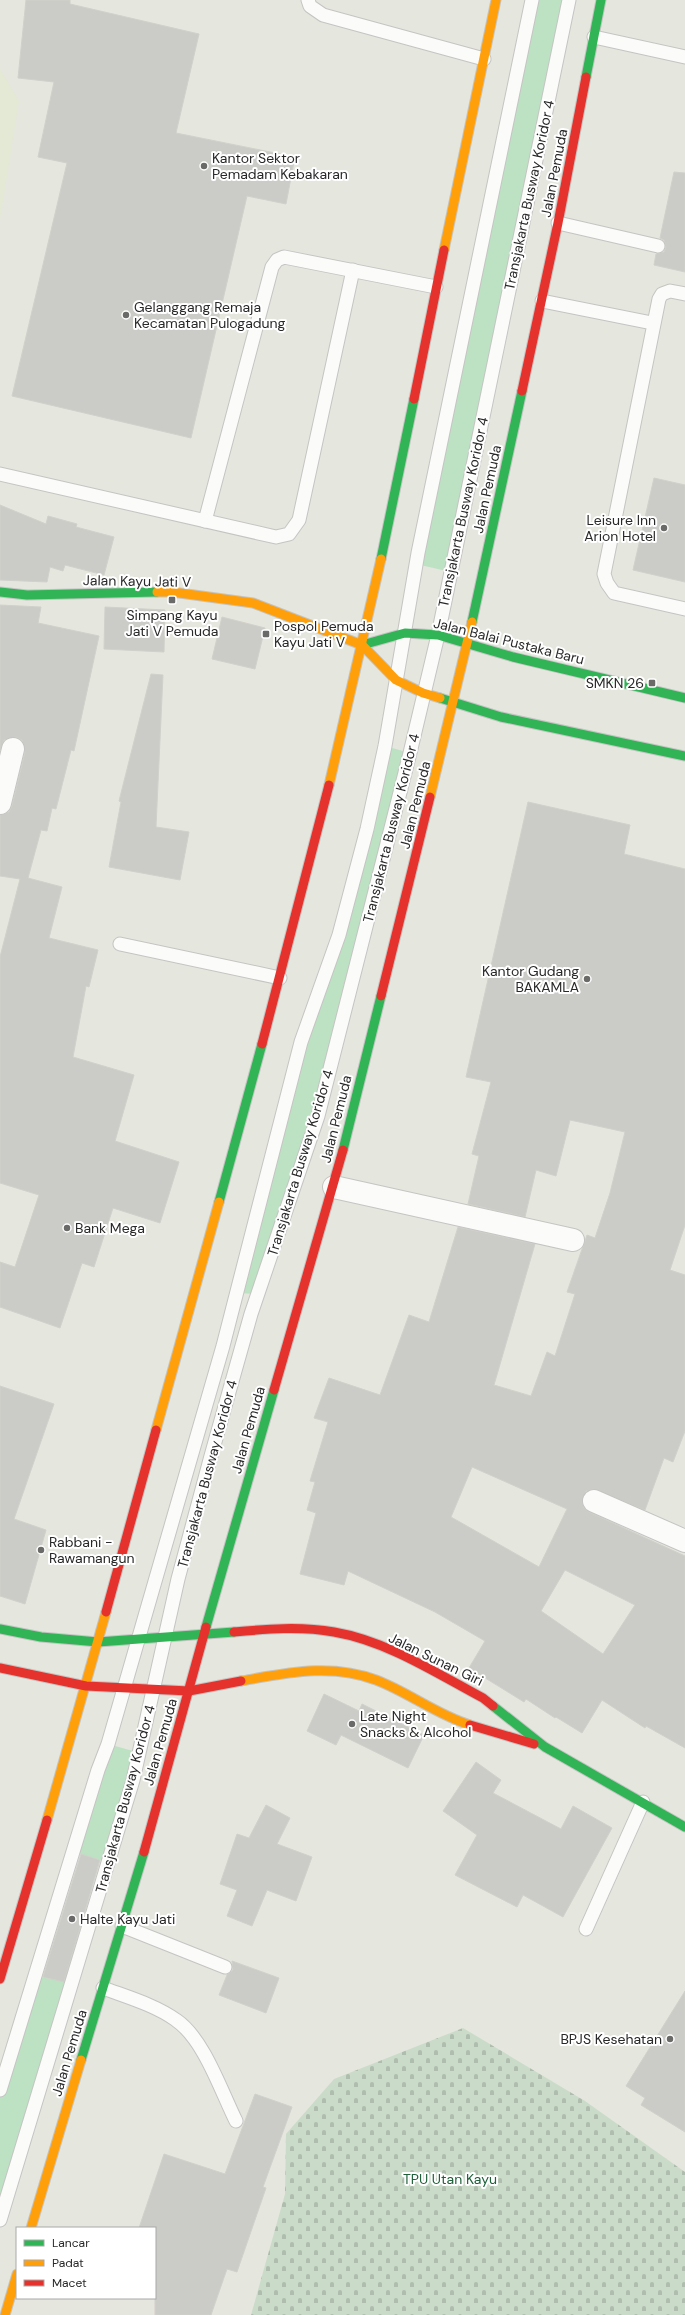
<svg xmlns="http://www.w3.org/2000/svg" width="685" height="2315" font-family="'DM Sans',sans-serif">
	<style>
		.education { fill: #e3e9d4 }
		.grass { fill: #bce2c3 }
		.cemetery { fill: url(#cemetery-stones) }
		.building { fill: #cbccc7; stroke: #d0d1ca; fill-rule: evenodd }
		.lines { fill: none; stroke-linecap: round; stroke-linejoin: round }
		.lane-casing { stroke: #c5c4c3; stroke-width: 15 }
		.street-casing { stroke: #c5c4c3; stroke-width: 24 }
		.fast-casing { stroke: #c5c4c3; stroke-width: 11 }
		.slow-casing { stroke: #c5c4c3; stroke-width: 11 }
		.jam-casing { stroke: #c5c4c3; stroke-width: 11 }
		.lane { stroke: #fbfbfa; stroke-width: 13 }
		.street { stroke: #fbfbfa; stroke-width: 22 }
		.fast { stroke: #30b455; stroke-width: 9 }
		.slow { stroke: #ff9f0a; stroke-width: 9 }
		.jam { stroke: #e5322d; stroke-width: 9 }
		.poi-dot { fill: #6a6a68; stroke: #fff; stroke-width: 1.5 }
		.labels { text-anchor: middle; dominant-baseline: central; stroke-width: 4; stroke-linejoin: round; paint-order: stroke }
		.poi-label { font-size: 14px; fill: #282828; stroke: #fff; text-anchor: start }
		.street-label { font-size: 14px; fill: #282828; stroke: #fff }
		.park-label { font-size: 14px; fill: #1d6039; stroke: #fff }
	</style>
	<defs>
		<pattern id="cemetery-stones" width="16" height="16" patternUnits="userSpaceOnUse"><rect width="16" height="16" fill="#cadcc9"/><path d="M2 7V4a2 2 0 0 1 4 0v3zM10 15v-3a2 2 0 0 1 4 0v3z" fill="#aebdad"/></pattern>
	</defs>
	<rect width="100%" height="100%" fill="#e5e6de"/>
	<path class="education" d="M0,69L19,101L0,220Z"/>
	<g class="grass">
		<path d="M532,0H569L451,572L416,564Z"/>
		<path d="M385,746L410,753L340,1033L258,1294L237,1293L278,1132L339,935Z"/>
		<path d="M108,1744L140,1753L108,1862L74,1852Z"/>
		<path d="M36,1976L71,1983L0,2220V2090Z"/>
	</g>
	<path class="cemetery" d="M463,2028L585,2101L685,2172V2315H251L285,2194L286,2134L334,2079Z"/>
	<g class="building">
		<path d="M26,0H70V4L199,34L176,133L295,157L286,204L247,196L191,438L12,396L67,163L38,157L54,82L18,78Z"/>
		<path d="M674,172L685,173V272L654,265L656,254L664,252L666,247L664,240L660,238Z"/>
		<path d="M654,478L685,485V582L633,570Z"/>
		<path d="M0,505L46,524L48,516L77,524L76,527L114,537L104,575L65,565L63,571L50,567L47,582L0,580Z"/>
		<path d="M0,605L41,607L38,623L99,636L74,751L71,750L56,809L52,808L47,831L41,830L28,878L62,887L49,938L98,950L89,987L86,986L73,1057L134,1075L115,1141L179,1162L160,1223L113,1208L94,1267L82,1263L60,1328L0,1307V1262L15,1267L39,1195L0,1183V957L20,879L0,876V815L9,812L12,806L25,752L22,740L16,737L4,740L0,750Z"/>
		<path d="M105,607L165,610L164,652L104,649Z"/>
		<path d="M222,617L265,628L255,669L212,659Z"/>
		<path d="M151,674L163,675L156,827L189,832L180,880L109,867L121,802L119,801Z"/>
		<path d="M528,802L630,825L624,854L685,869V1225L670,1270L685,1275V1431L673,1462L664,1458L645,1510L593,1489L586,1491L582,1502L584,1508L589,1512L685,1556V1748L646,1726L645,1728L602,1700L582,1733L556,1717L555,1718L526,1699L524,1702L469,1668L485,1641L435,1612L348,1571L344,1585L300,1574L316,1513L307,1510L315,1482L310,1481L328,1422L314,1418L329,1378L380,1395L409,1315L429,1322L458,1227L535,1244L494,1385L531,1396L547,1352L555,1356L575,1294L567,1292L587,1235L595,1238L610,1193L625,1132L570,1120L556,1176L536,1170L525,1217L468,1204L479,1156L472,1154L491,1082L466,1077ZM472,1467L567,1509L539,1567L451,1517ZM565,1570L635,1605L603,1654L541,1611Z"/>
		<path d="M0,1386L54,1404L14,1519L46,1530L25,1604L0,1596Z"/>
		<path d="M324,1694L359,1711L362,1704L424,1735L408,1768L341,1735L336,1745L307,1731Z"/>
		<path d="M476,1762L501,1780L493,1793L561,1829L573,1806L612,1828L563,1917L523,1895L517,1907L455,1875L477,1835L443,1811Z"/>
		<path d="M266,1805L290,1818L277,1844L312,1857L296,1901L267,1890L252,1926L227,1916L237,1890L220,1884L237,1834L249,1838Z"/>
		<path d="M81,1854L100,1860L64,1982L43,1977Z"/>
		<path d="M232,1961L279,1978L266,2013L219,1995L227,1975L233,1970Z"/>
		<path d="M685,1991V2132L641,2105L645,2098L626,2086Z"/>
		<path d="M255,2094L292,2107L263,2187L266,2188L237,2272L227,2269L211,2315H155V2228H139L164,2154L225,2174Z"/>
	</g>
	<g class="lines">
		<g class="lane-casing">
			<g id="lane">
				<path d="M308,0L310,6L323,15L484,59"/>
				<path d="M594,37L685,57"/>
				<path d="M558,223L658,246"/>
				<path d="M685,294L670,291L662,294L659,299L604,574L607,583L614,593L685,609"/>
				<path d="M542,301L652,323"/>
				<path d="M0,474L276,537L289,534L299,520L353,270"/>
				<path d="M205,521L272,267L277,260L284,257L436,287"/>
				<path d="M120,944L280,978"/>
				<path d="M122,1926L225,1967"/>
				<path d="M586,1929L643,1802"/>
				<path d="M103,1988C127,1997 155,2005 176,2020C204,2039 221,2091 236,2121"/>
				<path d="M0,2090L98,1770L108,1744L223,1346L301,1042L339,935L367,829L385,746L418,553L532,0"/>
				<path d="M0,2220L133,1780L178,1579L211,1456L251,1314L318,1116L410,753L438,635L569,0"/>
			</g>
		</g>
		<g class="street-casing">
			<g id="street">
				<path d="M0,803L13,749"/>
				<path d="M334,1187L573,1240"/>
				<path d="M594,1501L685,1541"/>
			</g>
		</g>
		<g class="fast-casing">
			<g id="fast">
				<path d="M586,77L601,0"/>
				<path d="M381,559L414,399"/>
				<path d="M0,592L27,595L157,592"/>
				<path d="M472,622L522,391"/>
				<path d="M362,645L405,633L438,635L513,657L685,698"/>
				<path d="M440,698L501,717L685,756"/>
				<path d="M343,1150L381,996"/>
				<path d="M219,1202L262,1044"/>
				<path d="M206,1627L274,1390"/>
				<path d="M0,1629L41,1637L98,1642L234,1632"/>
				<path d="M493,1706L545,1747L685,1827"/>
				<path d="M81,2060L144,1852"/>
			</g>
		</g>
		<g class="slow-casing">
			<g id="slow">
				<path d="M444,250L496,0"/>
				<path d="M157,592H172L253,603L362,645L396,680L423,693L440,698"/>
				<path d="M329,785L381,559"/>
				<path d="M430,797L472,622"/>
				<path d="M156,1430L219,1202"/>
				<path d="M241,1681C287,1673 331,1663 376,1680C408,1692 437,1715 470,1725"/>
				<path d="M47,1820L106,1612"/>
				<path d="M31,2228L81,2060"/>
				<path d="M5,2315L17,2274"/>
			</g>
		</g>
		<g class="jam-casing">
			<g id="jam">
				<path d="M522,391L558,223L586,77"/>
				<path d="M414,399L444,250"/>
				<path d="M381,996L430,797"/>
				<path d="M262,1044L329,785"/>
				<path d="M274,1390L343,1150"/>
				<path d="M106,1612L156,1430"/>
				<path d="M234,1632C267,1629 300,1626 334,1632C387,1641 436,1673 483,1698L493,1706"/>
				<path d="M0,1668L86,1686L189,1691L241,1681"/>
				<path d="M470,1725L534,1744"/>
				<path d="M144,1852L206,1627"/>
				<path d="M0,1979L47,1820"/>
			</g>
		</g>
		<use href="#lane" class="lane"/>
		<use href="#street" class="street"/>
		<use href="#fast" class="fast"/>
		<use href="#slow" class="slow"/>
		<use href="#jam" class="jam"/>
	</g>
	<g class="poi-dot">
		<circle cx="204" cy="166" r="4"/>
		<circle cx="126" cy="315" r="4"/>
		<circle cx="664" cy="528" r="4"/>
		<rect x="168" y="596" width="8" height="8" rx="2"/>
		<rect x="262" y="630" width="8" height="8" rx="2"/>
		<rect x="648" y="679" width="8" height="8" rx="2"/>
		<circle cx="587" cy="979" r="4"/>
		<circle cx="67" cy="1228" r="4"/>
		<circle cx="41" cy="1550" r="4"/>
		<circle cx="352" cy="1724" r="4"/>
		<circle cx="72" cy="1919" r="4"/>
		<circle cx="670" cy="2039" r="4"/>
	</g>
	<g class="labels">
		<g class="poi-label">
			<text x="212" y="158">Kantor Sektor<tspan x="212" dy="16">Pemadam Kebakaran</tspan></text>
			<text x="134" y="307">Gelanggang Remaja<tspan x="134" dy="16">Kecamatan Pulogadung</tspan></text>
			<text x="656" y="520" text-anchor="end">Leisure Inn<tspan x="656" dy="16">Arion Hotel</tspan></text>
			<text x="172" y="615" text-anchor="middle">Simpang Kayu<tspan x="172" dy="16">Jati V Pemuda</tspan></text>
			<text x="274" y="626">Pospol Pemuda<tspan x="274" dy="16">Kayu Jati V</tspan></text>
			<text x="644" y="683" text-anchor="end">SMKN 26</text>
			<text x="579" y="971" text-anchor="end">Kantor Gudang<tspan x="579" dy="16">BAKAMLA</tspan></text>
			<text x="75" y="1228">Bank Mega</text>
			<text x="49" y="1542">Rabbani -<tspan x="49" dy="16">Rawamangun</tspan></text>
			<text x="360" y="1716">Late Night<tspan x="360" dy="16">Snacks &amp; Alcohol</tspan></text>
			<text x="80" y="1919">Halte Kayu Jati</text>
			<text x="662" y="2039" text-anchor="end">BPJS Kesehatan</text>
		</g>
		<g class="street-label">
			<text transform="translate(554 173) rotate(-79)">Jalan Pemuda</text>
			<text transform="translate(529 195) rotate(-78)">Transjakarta Busway Koridor 4</text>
			<text transform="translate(487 489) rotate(-78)">Jalan Pemuda</text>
			<text transform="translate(463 512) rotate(-78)">Transjakarta Busway Koridor 4</text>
			<text transform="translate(137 581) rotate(1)">Jalan Kayu Jati V</text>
			<text transform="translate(509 641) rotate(14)">Jalan Balai Pustaka Baru</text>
			<text transform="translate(415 805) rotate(-76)">Jalan Pemuda</text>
			<text transform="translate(391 828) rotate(-76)">Transjakarta Busway Koridor 4</text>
			<text transform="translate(336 1119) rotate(-76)">Jalan Pemuda</text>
			<text transform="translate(300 1163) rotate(-73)">Transjakarta Busway Koridor 4</text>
			<text transform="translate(248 1430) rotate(-74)">Jalan Pemuda</text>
			<text transform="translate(207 1474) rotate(-75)">Transjakarta Busway Koridor 4</text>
			<text transform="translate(436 1659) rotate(26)">Jalan Sunan Giri</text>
			<text transform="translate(160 1742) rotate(-74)">Jalan Pemuda</text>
			<text transform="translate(125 1799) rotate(-75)">Transjakarta Busway Koridor 4</text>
			<text transform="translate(69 2053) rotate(-73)">Jalan Pemuda</text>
		</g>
		<g class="park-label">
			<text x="450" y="2179">TPU Utan Kayu</text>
		</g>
	</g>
	<rect x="16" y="2227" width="140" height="72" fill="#ffffff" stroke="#a9a9a9"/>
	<rect x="24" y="2240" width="20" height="6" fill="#30b455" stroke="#a9a9a9"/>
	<text x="52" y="2247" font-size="12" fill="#282828">Lancar</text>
	<rect x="24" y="2260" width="20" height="6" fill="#ff9f0a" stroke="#a9a9a9"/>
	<text x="52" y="2267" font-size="12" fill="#282828">Padat</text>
	<rect x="24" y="2280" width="20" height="6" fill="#e5322d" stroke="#a9a9a9"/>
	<text x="52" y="2287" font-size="12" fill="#282828">Macet</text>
</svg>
